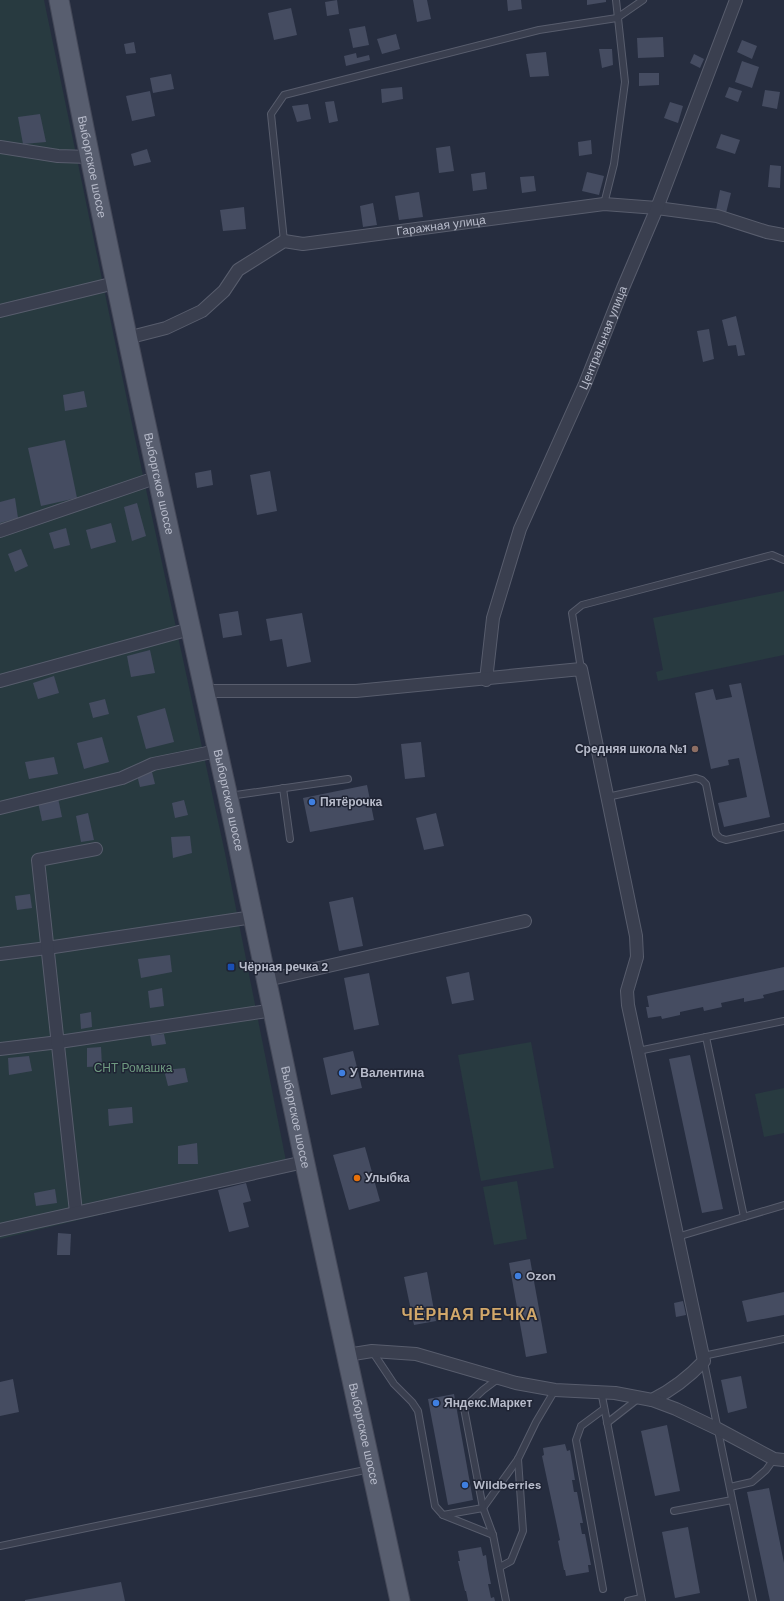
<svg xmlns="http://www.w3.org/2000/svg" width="784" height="1601" font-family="'DM Sans',sans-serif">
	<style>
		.green { fill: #283a40 }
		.building { fill: #454c61 }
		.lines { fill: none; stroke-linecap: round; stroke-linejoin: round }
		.service-casing { stroke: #585d6d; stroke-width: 8 }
		.minor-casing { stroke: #585d6d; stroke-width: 14 }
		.primary-casing { stroke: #444858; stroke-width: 21 }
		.service { stroke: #3a3f4f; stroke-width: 6 }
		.minor { stroke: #3a3f4f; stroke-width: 12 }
		.primary { stroke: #585e6f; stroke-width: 19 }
		.education-dot { fill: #8d6e63; stroke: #1f2434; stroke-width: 1.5 }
		.shop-dot { fill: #3f7fe0; stroke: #1f2434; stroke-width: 1.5 }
		.transit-dot { fill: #1a4fb4; stroke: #1f2434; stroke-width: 1.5 }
		.food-dot { fill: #e8710a; stroke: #1f2434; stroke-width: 1.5 }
		.labels { text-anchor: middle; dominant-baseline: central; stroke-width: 3; stroke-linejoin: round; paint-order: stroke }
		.street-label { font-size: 12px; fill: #b7bbca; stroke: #1f2434 }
		.poi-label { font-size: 12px; font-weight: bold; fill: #b7bbca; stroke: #1f2434; text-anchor: start }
		.park-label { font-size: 12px; fill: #6f9a80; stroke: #1f2434 }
		.district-label { font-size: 16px; font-weight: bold; letter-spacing: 1px; fill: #d2a86a; stroke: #1f2434 }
	</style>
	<rect width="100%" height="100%" fill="#262d3f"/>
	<g class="green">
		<path d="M0,0H44L136,443L225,853L287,1166L116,1211L0,1239Z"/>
		<path d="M784,591V655L658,681L656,672L663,670L653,618Z"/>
		<path d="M531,1042L554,1168L481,1181L458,1055Z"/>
		<path d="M784,1088V1133L764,1137L755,1094Z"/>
		<path d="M517,1181L527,1239L494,1245L483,1187Z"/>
	</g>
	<g class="building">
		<path d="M337,0L339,14L327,16L325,2Z"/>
		<path d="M413,0H427L431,19L417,22Z"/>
		<path d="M507,0H521L522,9L508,11Z"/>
		<path d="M587,0H606V2L587,5Z"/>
		<path d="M291,8L297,35L274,40L268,13Z"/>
		<path d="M365,26L369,45L353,48L349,29Z"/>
		<path d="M396,34L400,49L382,54L377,39Z"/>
		<path d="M663,37L664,57L638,58L637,38Z"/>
		<path d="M742,40L757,46L752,59L737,52Z"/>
		<path d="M134,42L136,53L126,54L124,44Z"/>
		<path d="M599,49H612L613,65L602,68Z"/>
		<path d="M546,52L549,76L530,77L526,54Z"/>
		<path d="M356,53L357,58L369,55L370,60L346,66L344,56Z"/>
		<path d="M694,54L704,59L700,68L690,63Z"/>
		<path d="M742,61L759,67L752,88L735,82Z"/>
		<path d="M639,73H659V85L639,86Z"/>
		<path d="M171,74L174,89L153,93L150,78Z"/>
		<path d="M402,87L403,99L382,103L381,89Z"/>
		<path d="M729,87L742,91L738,102L725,97Z"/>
		<path d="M765,90L780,92L777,109L762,106Z"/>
		<path d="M150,91L155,116L132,121L126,96Z"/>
		<path d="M334,101L338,121L329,123L325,102Z"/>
		<path d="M670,102L683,106L678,123L664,118Z"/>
		<path d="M308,104L311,119L297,122L292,106Z"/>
		<path d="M40,114L46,142L23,144L18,117Z"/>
		<path d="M721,134L740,140L735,154L716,148Z"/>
		<path d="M591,140L592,154L579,156L578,142Z"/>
		<path d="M450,146L454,171L439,173L436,148Z"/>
		<path d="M147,149L151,162L134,166L131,154Z"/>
		<path d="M770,165L781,166L780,188L768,187Z"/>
		<path d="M485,172L487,189L473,191L471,174Z"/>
		<path d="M587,172L604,176L599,195L582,191Z"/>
		<path d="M534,176L536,191L522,193L520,177Z"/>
		<path d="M720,190L731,193L726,213L716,210Z"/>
		<path d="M419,192L423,217L399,220L395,196Z"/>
		<path d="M373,203L377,225L363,227L360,206Z"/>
		<path d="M244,207L246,229L223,231L220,210Z"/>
		<path d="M736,316L745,355L738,356L736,345L728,346L722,320Z"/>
		<path d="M709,329L714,359L703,362L697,331Z"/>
		<path d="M84,391L87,407L65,411L63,395Z"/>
		<path d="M65,440L77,498L41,506L28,448Z"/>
		<path d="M211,470L213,485L197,488L195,473Z"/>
		<path d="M270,471L277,511L257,515L250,475Z"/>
		<path d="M15,498L18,518L0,523V502Z"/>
		<path d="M137,503L146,536L132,541L124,507Z"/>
		<path d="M111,523L116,542L91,549L86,530Z"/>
		<path d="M66,528L70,545L54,549L49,533Z"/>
		<path d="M21,549L28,566L15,572L8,554Z"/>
		<path d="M238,611L242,635L223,638L219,614Z"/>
		<path d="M302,613L311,662L287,667L282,639L270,641L266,619Z"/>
		<path d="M150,650L155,673L131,677L127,656Z"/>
		<path d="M54,676L59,693L38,699L33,683Z"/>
		<path d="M741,683L770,817L724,827L718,803L747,797L739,758L728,760L729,765L711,769L695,693L713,689L716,700L732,697L729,685Z"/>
		<path d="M105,699L109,714L93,718L89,703Z"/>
		<path d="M165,708L174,742L146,749L137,716Z"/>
		<path d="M102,737L109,762L84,769L77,743Z"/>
		<path d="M421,742L425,777L405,779L401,744Z"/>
		<path d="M54,757L58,774L29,779L25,762Z"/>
		<path d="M152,772L155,784L140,787L137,775Z"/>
		<path d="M367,785L374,820L310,832L303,798Z"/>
		<path d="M58,798L62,817L42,821L38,802Z"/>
		<path d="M184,800L188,815L175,818L172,803Z"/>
		<path d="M88,813L94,840L81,842L76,816Z"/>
		<path d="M436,813L444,846L424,850L416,818Z"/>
		<path d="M190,836L192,853L173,858L171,837Z"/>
		<path d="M30,894L32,908L17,910L15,896Z"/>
		<path d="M353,897L363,946L339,951L329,902Z"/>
		<path d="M170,955L172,972L141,978L138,959Z"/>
		<path d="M784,967V990L763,995L764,998L744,1002V998L721,1003L722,1007L704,1011L703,1007L680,1012V1015L662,1019L661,1016L648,1018L646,1007H649L647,996Z"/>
		<path d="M469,972L474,1000L452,1004L446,977Z"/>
		<path d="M369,973L379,1025L354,1030L344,978Z"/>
		<path d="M162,988L164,1006L150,1008L148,991Z"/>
		<path d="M91,1012L92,1027L81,1029L80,1014Z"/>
		<path d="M164,1034L166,1044L152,1046L150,1035Z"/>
		<path d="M101,1047L102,1066L87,1067V1048Z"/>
		<path d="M353,1051L362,1088L331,1095L323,1058Z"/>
		<path d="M690,1055L723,1209L702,1213L669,1059Z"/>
		<path d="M29,1056L32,1071L9,1075L8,1058Z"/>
		<path d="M185,1068L188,1082L168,1086L164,1070Z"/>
		<path d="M132,1107L133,1123L109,1126L108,1109Z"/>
		<path d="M197,1143L198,1164H178V1146Z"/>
		<path d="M365,1147L380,1201L349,1210L333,1155Z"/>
		<path d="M246,1183L251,1201L243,1203L249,1227L229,1232L218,1190Z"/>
		<path d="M55,1189L57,1203L36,1206L34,1193Z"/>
		<path d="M58,1233L71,1234L70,1255H57Z"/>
		<path d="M530,1259L547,1353L526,1357L509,1263Z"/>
		<path d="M427,1272L436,1321L414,1325L404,1277Z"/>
		<path d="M784,1292V1315L747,1322L742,1301Z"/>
		<path d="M683,1301L686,1315L676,1317L674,1303Z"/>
		<path d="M741,1376L747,1408L728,1413L721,1380Z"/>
		<path d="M13,1379L19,1412L0,1416V1382Z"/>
		<path d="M454,1394L473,1500L448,1505L428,1399Z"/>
		<path d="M667,1425L680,1491L655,1496L641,1431Z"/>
		<path d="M565,1444L567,1451L570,1450L575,1480H572L574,1492H577L583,1523H580L582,1534H585L591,1565H588L589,1572L566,1576L565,1570H564L558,1541L560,1540L542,1456L544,1455L543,1448Z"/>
		<path d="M769,1488L784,1563V1601H770L747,1492Z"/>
		<path d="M688,1527L700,1593L675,1598L662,1532Z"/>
		<path d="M481,1547L483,1556L486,1555L488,1569L491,1584H488L491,1598L494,1597L495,1601H468L466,1591H465L458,1561H460L458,1551Z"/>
		<path d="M121,1582L125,1601H25V1600Z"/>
	</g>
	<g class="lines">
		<g class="service-casing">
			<g id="service">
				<path d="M604,204L614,164L625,82L616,0"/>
				<path d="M284,241L271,114L284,95L539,30L617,18L643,0"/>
				<path d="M581,669L572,613L582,605L772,555L784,560"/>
				<path d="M283,788L290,839"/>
				<path d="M229,796L348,779"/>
				<path d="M607,797L696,778L702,780L706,784L716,834L720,838L726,840L784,827"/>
				<path d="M706,1037L744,1217"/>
				<path d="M638,1051L784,1021"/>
				<path d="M677,1237L784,1205"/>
				<path d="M372,1351L394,1384L412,1402L418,1411L435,1506L443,1515L483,1508L518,1459L536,1422L555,1390"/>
				<path d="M703,1356L784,1339"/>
				<path d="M704,1362L753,1601"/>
				<path d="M499,1378L483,1390L464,1408L483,1508L493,1535L506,1601"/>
				<path d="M601,1391L642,1601"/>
				<path d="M607,1423L639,1398"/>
				<path d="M730,1487L752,1482L766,1470L774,1459"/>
				<path d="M674,1511L732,1500"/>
				<path d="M443,1515L493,1535"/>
				<path d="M0,1546L370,1469"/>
				<path d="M500,1567L511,1561L523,1531L518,1459"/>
				<path d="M603,1589L576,1440L581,1426L604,1409"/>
				<path d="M628,1601L641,1598"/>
			</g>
		</g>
		<g class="minor-casing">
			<g id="minor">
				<path d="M0,147L58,156L89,157"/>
				<path d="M0,311L115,283"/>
				<path id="s1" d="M127,338L166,328L202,311L224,291L238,270L284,241L303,244L604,204L657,208L717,216L767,232L784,235"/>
				<path d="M0,531L158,477"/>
				<path id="s2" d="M486,680L493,618L520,529L585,384L623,288L657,208L736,0"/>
				<path d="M0,681L190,629"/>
				<path d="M204,691H356L581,669L636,936L637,957L627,991L628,1005L704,1361C688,1378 672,1390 652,1400"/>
				<path d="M0,808L122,778L153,764L217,751"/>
				<path d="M0,954L47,948L253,917"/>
				<path d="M267,980L525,921"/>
				<path d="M0,1049L59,1042L274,1010"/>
				<path d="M76,1212L38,860L96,849"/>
				<path d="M0,1230L304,1162"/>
				<path d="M347,1355L372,1351L416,1354L516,1383L555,1390L615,1393L652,1400L676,1409L718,1429L774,1459L784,1460"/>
			</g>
		</g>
		<g class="primary-casing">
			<g id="primary">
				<path id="s3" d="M59,0C110,267 169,531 228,797C254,917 279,1038 304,1159C335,1307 369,1453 400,1601"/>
			</g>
		</g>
		<use href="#service" class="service"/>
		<use href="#minor" class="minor"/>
		<use href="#primary" class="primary"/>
	</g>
	<circle class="education-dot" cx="695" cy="749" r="4"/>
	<g class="shop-dot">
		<circle cx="312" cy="802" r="4"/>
		<circle cx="342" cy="1073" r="4"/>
		<circle cx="518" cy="1276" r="4"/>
		<circle cx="436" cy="1403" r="4"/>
		<circle cx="465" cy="1485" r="4"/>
	</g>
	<rect class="transit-dot" x="227" y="963" width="8" height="8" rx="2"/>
	<circle class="food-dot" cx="357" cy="1178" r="4"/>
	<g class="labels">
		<g class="street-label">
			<text stroke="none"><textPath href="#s3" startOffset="170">Выборгское шоссе</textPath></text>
			<text stroke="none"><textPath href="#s1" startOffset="348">Гаражная улица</textPath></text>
			<text stroke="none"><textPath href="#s2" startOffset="364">Центральная улица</textPath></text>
			<text stroke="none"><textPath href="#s3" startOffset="494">Выборгское шоссе</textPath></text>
			<text stroke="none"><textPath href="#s3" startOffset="818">Выборгское шоссе</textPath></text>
			<text stroke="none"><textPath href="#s3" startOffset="1142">Выборгское шоссе</textPath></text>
			<text stroke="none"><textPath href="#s3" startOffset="1466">Выборгское шоссе</textPath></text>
		</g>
		<g class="poi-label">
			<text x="687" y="749" text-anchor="end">Средняя школа №1</text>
			<text x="320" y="802">Пятёрочка</text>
			<text x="239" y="967">Чёрная речка 2</text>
			<text x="350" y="1073">У Валентина</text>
			<text x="365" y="1178">Улыбка</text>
			<text x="526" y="1276">Ozon</text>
			<text x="444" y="1403">Яндекс.Маркет</text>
			<text x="473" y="1485">Wildberries</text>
		</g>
		<g class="park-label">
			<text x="133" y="1068">СНТ Ромашка</text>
		</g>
		<g class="district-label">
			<text x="470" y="1314">ЧЁРНАЯ РЕЧКА</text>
		</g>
	</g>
</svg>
